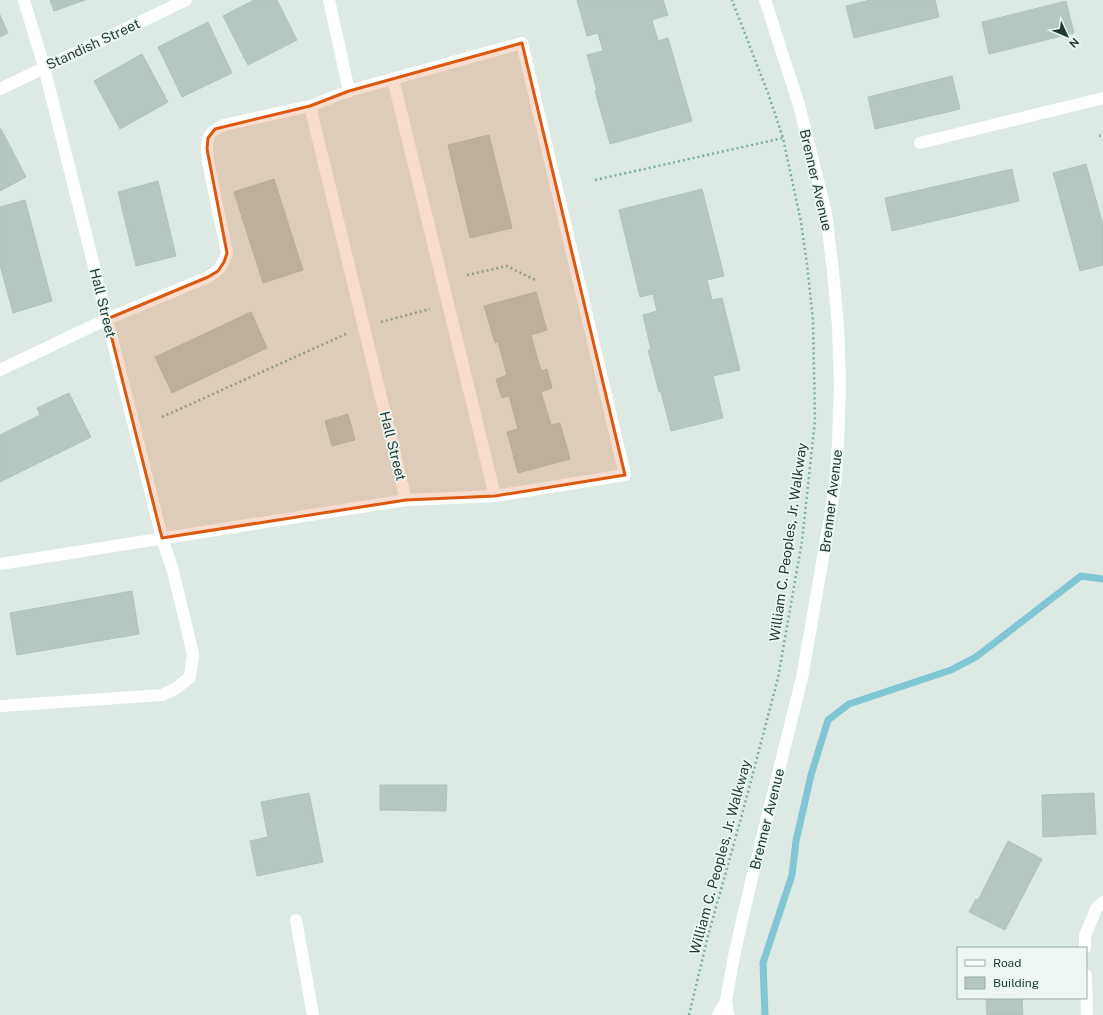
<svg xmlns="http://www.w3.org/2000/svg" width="1103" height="1015" font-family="'Public Sans',sans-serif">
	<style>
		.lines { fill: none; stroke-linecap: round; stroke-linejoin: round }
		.stream { stroke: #80c6d3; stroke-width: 7 }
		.building { fill: #b5c7c0; stroke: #afc3bb }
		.path { stroke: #7baf9f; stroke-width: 2.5; stroke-dasharray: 2 3; stroke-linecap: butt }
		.lane { stroke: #fff; stroke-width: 12 }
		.street { stroke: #fff; stroke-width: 12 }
		.secondary { stroke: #fff; stroke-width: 12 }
		.marked { fill: #de570e; fill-opacity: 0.2; stroke: #de570e; stroke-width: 3; stroke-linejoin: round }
		.labels { text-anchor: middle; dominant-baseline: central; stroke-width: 3.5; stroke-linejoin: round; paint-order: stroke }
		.street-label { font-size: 14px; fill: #1e3a32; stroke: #edf6f2 }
	</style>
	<rect width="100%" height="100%" fill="#ddeae4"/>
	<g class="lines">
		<path class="stream" d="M765,1015L763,963L792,875L796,841L811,775L828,720L849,704L951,670L976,657L1081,576L1103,579"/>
	</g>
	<g class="building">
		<path d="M50,0H85L54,11Z"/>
		<path d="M254,0H277L297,40L248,65L223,16Z"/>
		<path d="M577,0H663L668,15L652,20L658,41L668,38L692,121L610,144L595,91H597L587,55L603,51L598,33L587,36Z"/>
		<path d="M870,0H935L939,17L854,38L846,6Z"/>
		<path d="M1066,1L1074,33L989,54L982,22Z"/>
		<path d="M0,15L8,33L0,37Z"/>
		<path d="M208,22L232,73L182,97L158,47Z"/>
		<path d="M142,54L168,102L120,129L94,81Z"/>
		<path d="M952,76L960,109L875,129L868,97Z"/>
		<path d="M0,129H1L26,177L0,191Z"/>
		<path d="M489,135L512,228L470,238L448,145Z"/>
		<path d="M1086,164L1103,225V265L1080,271L1053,173Z"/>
		<path d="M1012,169L1019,201L892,231L885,198Z"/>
		<path d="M274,179L303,270L263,283L234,192Z"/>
		<path d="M158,181L176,256L136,266L118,192Z"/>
		<path d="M702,189L724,276L707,280L712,300L722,298L740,370L713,376L723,418L671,431L661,392H659L648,350H651L643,315L657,311L653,294L640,297L619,210Z"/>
		<path d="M25,200L52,301L13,313L0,265V207Z"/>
		<path d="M536,292L547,330L531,335L541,371L547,369L552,388L541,392L551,425L560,423L570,459L518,473L507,432L518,429L509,396L502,398L496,379L507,375L498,342L495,343L484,306Z"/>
		<path d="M251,312L267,348L172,393L155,357Z"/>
		<path d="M69,393L91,437L0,482V435L40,415L37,408Z"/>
		<path d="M348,414L355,440L332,446L325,421Z"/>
		<path d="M132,591L139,634L17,655L10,613Z"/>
		<path d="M380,785H447L446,811L380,810Z"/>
		<path d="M309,793L323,862L257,876L250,841L268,837L261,802Z"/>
		<path d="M1094,793L1096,834L1043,837L1042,795Z"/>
		<path d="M1008,841L1042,859L1005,930L969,912L976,899L978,900Z"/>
		<path d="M986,998H1022L1023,1015H987Z"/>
	</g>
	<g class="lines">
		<g class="path">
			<path d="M1099,136L1103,135"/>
			<path d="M595,180L783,138"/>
			<path d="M467,275L507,266L535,280"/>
			<path d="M381,322L430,309"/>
			<path d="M162,417L346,334"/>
			<path d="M689,1015L708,936L743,811L778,678L802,541L815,420L813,321L807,264L801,222L783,138L769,96L732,0"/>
		</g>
		<g class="lane">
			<path d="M920,143L1103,98"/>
			<path d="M0,370L107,319"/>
			<path d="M2,706L162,695L175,689L190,677L193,654L173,571L162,538"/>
			<path d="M296,920L313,1015"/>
		</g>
		<g class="street">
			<path d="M24,0L44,67L162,538"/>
			<path d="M329,0L349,91L310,106L406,500"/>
			<path d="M393,79L495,496"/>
			<path d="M0,89L186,0"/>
			<path d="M107,319L208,277C220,270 222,266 227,253L208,162C206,144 204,133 224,125L310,106"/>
			<path d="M0,564L406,500L495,496L625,475L522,43L349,91"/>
			<path d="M1085,948V936L1096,909L1103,902"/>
			<path d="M1086,975L1087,1015"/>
		</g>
		<g class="secondary">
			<path d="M718,1015L726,1001"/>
			<path d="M728,1015L726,1001L734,956L751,882L802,678L830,517L836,475L838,442L840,385L838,326L833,272L826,213L799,105L765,0"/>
		</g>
	</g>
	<path class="marked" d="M522,43L625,475L495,496L406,500L162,538L107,319L208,277L218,271L224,262L227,253L207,149L208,138L215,129L310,106L349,91Z"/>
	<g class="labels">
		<g class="street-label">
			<text transform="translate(93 44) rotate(-25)">Standish Street</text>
			<text transform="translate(816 180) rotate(77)">Brenner Avenue</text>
			<text transform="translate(103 303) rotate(76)">Hall Street</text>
			<text transform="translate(393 446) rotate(76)">Hall Street</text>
			<text transform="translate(831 501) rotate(-83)">Brenner Avenue</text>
			<text transform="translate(788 542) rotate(-82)">William C. Peoples, Jr. Walkway</text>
			<text transform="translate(767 819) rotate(-76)">Brenner Avenue</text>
			<text transform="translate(720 857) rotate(-75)">William C. Peoples, Jr. Walkway</text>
		</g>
	</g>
	<rect x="957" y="947" width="130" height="52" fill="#edf6f2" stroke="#9aaba5"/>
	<rect x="965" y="960" width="20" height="6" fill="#ffffff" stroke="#9aaba5"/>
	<text x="993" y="967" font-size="12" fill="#1e3a32">Road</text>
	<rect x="965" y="977" width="20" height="12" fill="#b5c7c0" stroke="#9aaba5"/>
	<text x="993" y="987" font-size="12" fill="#1e3a32">Building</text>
	<g transform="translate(1067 36) rotate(134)" stroke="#edf6f2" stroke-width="3" paint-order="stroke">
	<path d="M0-3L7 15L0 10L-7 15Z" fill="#1e3a32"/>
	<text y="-6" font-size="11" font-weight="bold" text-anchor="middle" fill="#1e3a32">N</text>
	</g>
</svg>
